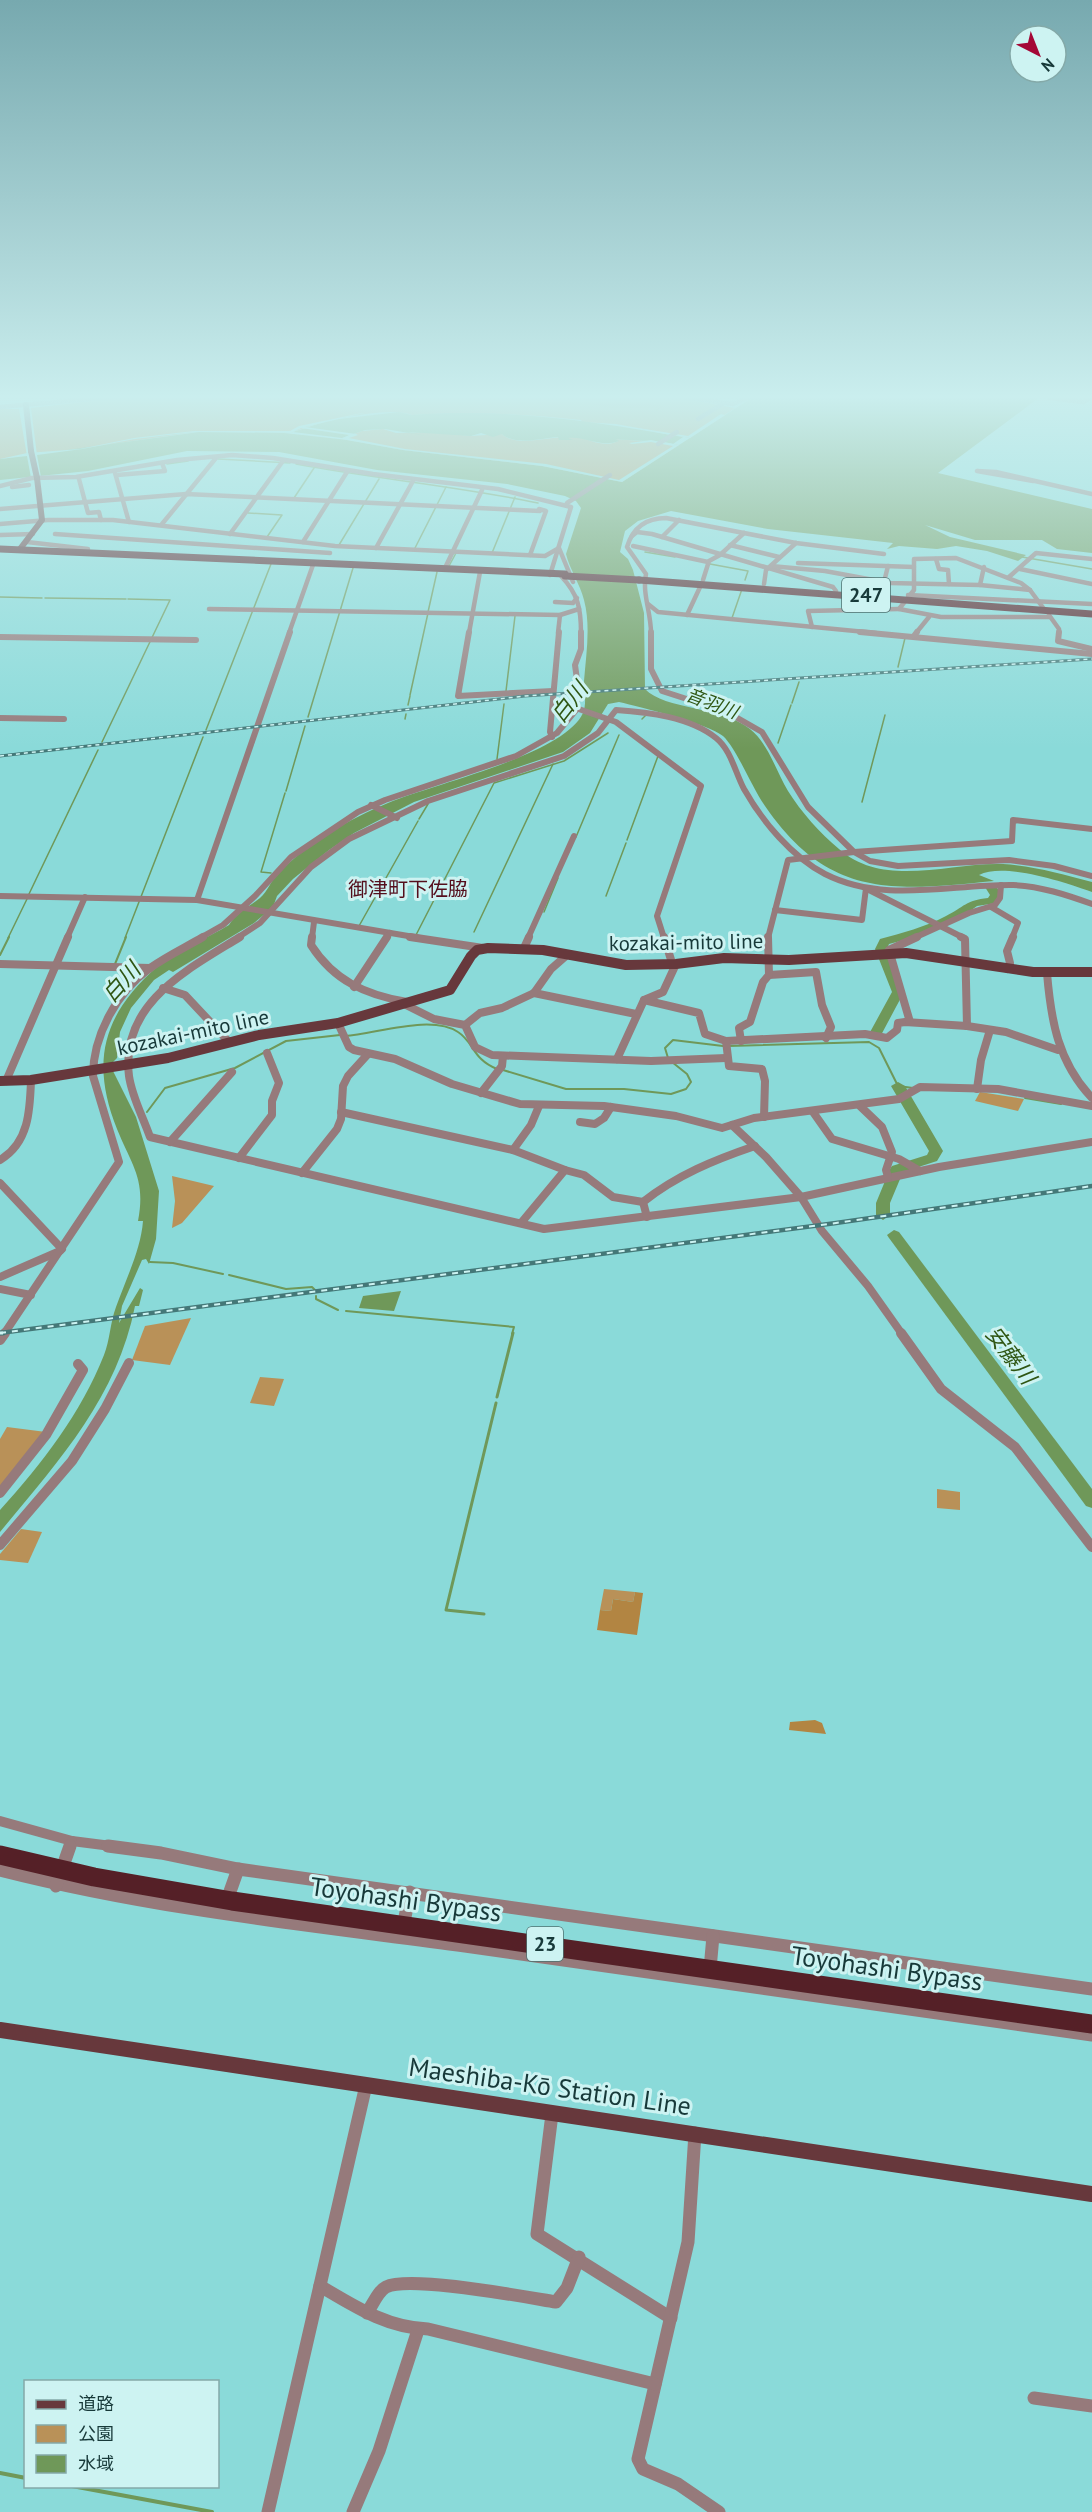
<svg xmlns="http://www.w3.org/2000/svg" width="1092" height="2512" font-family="'PT Sans','Noto Sans JP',sans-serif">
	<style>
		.green { fill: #b99158 }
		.forest { fill: #b28542 }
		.water { fill: #6f9859 }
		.pier { fill: #8adad9 }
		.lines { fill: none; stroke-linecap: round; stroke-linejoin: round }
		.stream-far3 { stroke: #6f9859; stroke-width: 1.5 }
		.stream-far2 { stroke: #6f9859; stroke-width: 2 }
		.stream-far1 { stroke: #6f9859; stroke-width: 3 }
		.stream { stroke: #6f9859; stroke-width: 4 }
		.river { fill: #6f9859; fill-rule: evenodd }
		.minor-far4 { stroke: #967a7b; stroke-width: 4.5 }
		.minor-far3 { stroke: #967a7b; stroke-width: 6 }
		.minor-far2 { stroke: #967a7b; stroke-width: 8 }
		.minor-far1 { stroke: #967a7b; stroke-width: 10 }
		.minor { stroke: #967a7b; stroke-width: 13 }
		.major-far2 { stroke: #67383c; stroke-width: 6 }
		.major-far1 { stroke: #67383c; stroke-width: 10 }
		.major { stroke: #67383c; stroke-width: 16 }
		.highway { stroke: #552027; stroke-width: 7 }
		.rail-far2-casing { stroke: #447878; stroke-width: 3 }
		.rail-far1-casing { stroke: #447878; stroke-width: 4.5 }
		.rail-casing { stroke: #447878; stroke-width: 5 }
		.rail-far2 { stroke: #cdf3f2; stroke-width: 1.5; stroke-dasharray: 4; stroke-linecap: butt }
		.rail-far1 { stroke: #cdf3f2; stroke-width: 2; stroke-dasharray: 6; stroke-linecap: butt }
		.rail { stroke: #cdf3f2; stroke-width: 3; stroke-dasharray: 8; stroke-linecap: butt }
		.major-bridge { stroke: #67383c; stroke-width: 6 }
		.highway-bridge-far1 { stroke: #552027; stroke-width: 7 }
		.highway-bridge { stroke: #552027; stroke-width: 19 }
		.labels { text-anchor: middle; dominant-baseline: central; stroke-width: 6; stroke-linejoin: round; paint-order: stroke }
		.far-water-label { font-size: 18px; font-style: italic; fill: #2f5613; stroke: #cdf3f2 }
		.shield { fill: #cdf3f2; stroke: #4e7170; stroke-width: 1.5 }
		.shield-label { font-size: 20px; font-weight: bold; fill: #173939 }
		.far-quarter-label { font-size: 20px; fill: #540e1c; stroke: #cdf3f2 }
		.street-label { font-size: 21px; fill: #173939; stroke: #cdf3f2 }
		.water-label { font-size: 22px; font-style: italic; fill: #2f5613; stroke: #cdf3f2 }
		.near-street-label { font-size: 26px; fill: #173939; stroke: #cdf3f2 }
	</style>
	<rect width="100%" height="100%" fill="#8adad9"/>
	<g class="green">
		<path d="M125,397H676L735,408L690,438L616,424L582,422L581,420C525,414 467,411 412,415C391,405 313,422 291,433L194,432L37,455L31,408Z"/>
		<path d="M0,409H19L27,456L0,459Z"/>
		<path d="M383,429L396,433L433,432L471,436L502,434C517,449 558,434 578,437C591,440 604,448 618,441L616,439C637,441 658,441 679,445L622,482L542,466L403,450L341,439L362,431Z"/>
		<path d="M980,1092L1024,1099L1018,1111L975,1101Z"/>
		<path d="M172,1176L214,1186L182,1223L172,1228L175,1201Z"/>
		<path d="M191,1318L170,1365L132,1360L145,1326Z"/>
		<path d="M260,1377L284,1379L274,1406L250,1403Z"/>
		<path d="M7,1427L46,1432L0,1490V1439Z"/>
		<path d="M937,1489L960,1492V1510L937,1508Z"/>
		<path d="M21,1529L42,1532L28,1563L0,1560V1554Z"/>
		<path d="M604,1589L635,1592L633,1602L613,1599L611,1611L600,1610Z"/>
	</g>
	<g class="forest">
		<path d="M583,397H602L663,406L656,411L657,408C641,407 590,412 583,397Z"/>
		<path d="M635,1592L643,1593L637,1635L597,1630L600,1610L611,1611L613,1599L633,1602Z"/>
		<path d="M815,1720L822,1723L826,1734L789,1730L790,1722Z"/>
	</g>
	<g class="water">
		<path d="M753,397H1040L938,473L1092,509V553L1057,549L1042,540H975L925,525L950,537L1026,555L1018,561L987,551L956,546L937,549L899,546L887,549L893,543L768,529L671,511L638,521L625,531L620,552L628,559L633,570L644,613L645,689C665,710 721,706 750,729C768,743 776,771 788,791C801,812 820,833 839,849C884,889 950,862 1003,864C1033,866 1062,874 1092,882V892C1066,883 1005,862 979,875L994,881C893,891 829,899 765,806C752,788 737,749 723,736C708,724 641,707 619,702L608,704L590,733L563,752L414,802L354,833L329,850L293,879L277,896L273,907L254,923L173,972L169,970L154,980L131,1008L120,1032L117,1058L110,1065L136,1117L159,1191L156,1239L149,1264L146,1259L142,1260L122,1306L119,1323L140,1288L143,1290L139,1306H135C117,1398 57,1463 0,1532V1510C42,1464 81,1413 104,1355C110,1340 110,1323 116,1307C126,1279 141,1249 143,1221H138C146,1179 132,1166 117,1129C90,1061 103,1014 158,966C175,952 209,937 229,925C236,913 249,907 260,898C268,891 271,880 278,874C308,842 348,820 388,803C433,784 564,755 583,713C587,703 584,692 584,681C586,655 591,626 584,600C580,584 570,570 566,554L581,508L576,501L565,496L507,484L377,470L279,452L187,451L88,471L0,480V459L199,432H275L348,440L403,450L543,466L622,482Z"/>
		<path d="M399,412L412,415C507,408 592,421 683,437L673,444C654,440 635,441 616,439L619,441C601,448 585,436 568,438L573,440H559L558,437C544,438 515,446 502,434L493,437L481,433L471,436L407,432L427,436L385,429L365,430L342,438L293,432L330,420Z"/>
		<path d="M401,1291L394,1311L359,1308L363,1296Z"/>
	</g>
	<path class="pier" d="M362,413H364L305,427L356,434L358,435L349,438L405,449L546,464L619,480L673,446L651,442L632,444L629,443L651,440L661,442L671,435L626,426L688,436L721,414L725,415L690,438L674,435L664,442L679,445L622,482L542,466L403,450L341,439L349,435L301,428L291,433L194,432L135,439L82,449L37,455L41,477L31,478L27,456L0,459L27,453L80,449L134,438L194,431H290L299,426Z"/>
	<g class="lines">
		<g class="stream-far3">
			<path d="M218,459L290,463"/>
			<path d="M167,464L188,461"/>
			<path d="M296,464C376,479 458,486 538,503"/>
			<path d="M294,498L314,468"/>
			<path d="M248,513L282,515L267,537"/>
			<path d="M339,545L379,479"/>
			<path d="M415,548L446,487"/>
			<path d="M645,552L675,557"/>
			<path d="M492,553L515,497"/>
			<path d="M1022,557L1092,569"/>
			<path d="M710,564L748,571L745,580"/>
			<path d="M449,566L456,553"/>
			<path d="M0,597L42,598"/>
			<path d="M45,598L126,599"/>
			<path d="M428,612L437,572"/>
			<path d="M732,618L742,589"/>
			<path d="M898,667L905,638"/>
			<path d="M506,691L515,616"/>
			<path d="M410,695L428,613"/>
			<path d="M792,703L799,682"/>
			<path d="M408,705L410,696"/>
			<path d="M308,717L353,568"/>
			<path d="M405,719L406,714"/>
			<path d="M642,719L645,716"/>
			<path d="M206,730L271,564"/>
			<path d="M102,742L170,600L128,599"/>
			<path d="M778,743L791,705"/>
			<path d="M497,759L504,704"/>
			<path d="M286,791L305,726"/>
			<path d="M862,802L885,715"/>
			<path d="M419,819L428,804"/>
			<path d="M576,837L619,735"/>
			<path d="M627,840L658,756"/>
			<path d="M271,873L261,872L285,793"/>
			<path d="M29,894L98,750"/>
			<path d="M606,896L626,843"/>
			<path d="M544,912L558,878"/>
			<path d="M359,926L418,821"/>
			<path d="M474,932L553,764"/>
			<path d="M416,935L494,783L564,761L608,733"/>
			<path d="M8,938L27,899"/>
			<path d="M125,938L203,737"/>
		</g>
		<g class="stream-far2">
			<path d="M0,955L9,937"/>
			<path d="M115,964L126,937"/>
			<path d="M345,1036C376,1034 431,1014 458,1032C474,1042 472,1059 497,1069"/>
			<path d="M729,1046L869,1042L879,1048L898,1086L913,1088"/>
			<path d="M668,1058L665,1048L673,1040L723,1046"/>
			<path d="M503,1070L566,1089H624L671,1094L686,1089L691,1082L687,1074L672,1062"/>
			<path d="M1025,1098L1061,1104"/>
			<path d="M147,1112L165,1088L235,1068L286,1041L340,1035"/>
			<path d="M150,1262L173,1263L223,1274"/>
			<path d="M229,1275L286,1289L312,1287L315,1290"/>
			<path d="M316,1296V1299L338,1310"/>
			<path d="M346,1311L514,1327L512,1334"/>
		</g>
		<g class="stream-far1">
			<path d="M497,1397L513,1333"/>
			<path d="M484,1614L446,1610L496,1403"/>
		</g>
		<g class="stream">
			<path d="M0,2473L26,2478"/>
			<path d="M72,2486L212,2512"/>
		</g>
		<g class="river">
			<path d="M991,884L995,885L1002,895L996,903L977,906L956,921L923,935L889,944L887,949L904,992L880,1037H870L869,1034L892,992L875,949L880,939C902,933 925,927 946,916C964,907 966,900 988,898L990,895L985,887Z"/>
			<path d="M898,1082L905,1086L943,1151L937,1161L903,1172L890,1203V1215L883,1220L876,1215V1203L890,1169L892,1166L927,1155L929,1151L891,1086Z"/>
			<path d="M894,1230L899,1232L1092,1489V1508L1086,1506L889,1238L887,1235Z"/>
		</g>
		<g class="minor-far4">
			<path d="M682,397L733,404L749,397"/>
			<path d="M1049,398L1083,402L1092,397"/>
			<path d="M0,407L113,397"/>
			<path d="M698,419L724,403"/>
			<path d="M658,444L677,432"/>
			<path d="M115,473L129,522"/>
			<path d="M117,475L165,471L162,463"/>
			<path d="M79,479L88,513L99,512L101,520"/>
			<path d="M1033,481L977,471L996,472L1092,494"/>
			<path d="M0,486L32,478L76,477L177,460L232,455L273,458L373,474L498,489L571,507L550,575"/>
			<path d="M12,487L29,485"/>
			<path d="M567,503L610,475"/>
			<path d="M0,509L186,494L540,511"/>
			<path d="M0,524L48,520H113L335,546L545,556L559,548L573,582"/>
			<path d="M162,524L216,458"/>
			<path d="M55,534L330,553"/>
			<path d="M230,534L283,461"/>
			<path d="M0,535L33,534"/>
			<path d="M632,536L637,532L652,534L833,587L836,591"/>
			<path d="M662,537L679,520"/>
			<path d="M27,542L88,549"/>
			<path d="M303,542L347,472"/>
			<path d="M730,545L779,557"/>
			<path d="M633,546L708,562"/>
			<path d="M376,548L413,481"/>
			<path d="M530,555L546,511L539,509"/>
			<path d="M936,559L939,569L948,570L949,584"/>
			<path d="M798,563L914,567"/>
			<path d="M771,566L825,571L890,583L980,585L1030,590"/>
			<path d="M445,568L482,490"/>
			<path d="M1020,569L1092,584"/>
			<path d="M561,576C578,594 581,608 581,633"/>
			<path d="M1009,577L1036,553L1092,559"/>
			<path d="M703,580L709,561L720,555L744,533"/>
			<path d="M764,584L766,570L796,543"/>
			<path d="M980,585L984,567"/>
			<path d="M862,593L884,582L888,566"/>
			<path d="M908,595L1092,604"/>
			<path d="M555,602L573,603L577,598"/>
			<path d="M648,604L658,612L876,633"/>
			<path d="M209,609L560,615L579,609"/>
			<path d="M1044,609L1030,590L1021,583L956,558L914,559V590L899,609L941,617H1050"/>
			<path d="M687,615L701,585"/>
			<path d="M1049,615L1059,629V633"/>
			<path d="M812,627L808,611L899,609"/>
			<path d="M289,633L314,562"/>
			<path d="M469,633L480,572"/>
			<path d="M558,633L560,615"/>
			<path d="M651,633C651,612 642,594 646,574L627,547C633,527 646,518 666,518L796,543L884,554"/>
			<path d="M916,633L929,617"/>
		</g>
		<g class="minor-far3">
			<path d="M469,632L458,696L553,691"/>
			<path d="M651,632V669L662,691L727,712L762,732L808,807L854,852L870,861L898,866L1009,860L1054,866L1092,876"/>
			<path d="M860,632L1092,654"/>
			<path d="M1059,632L1058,641L1092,649"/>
			<path d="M914,636L917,632"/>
			<path d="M0,637L196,640"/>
			<path d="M553,700L616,722L701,786L657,916L664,938"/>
			<path d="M0,718L64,719"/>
			<path d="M552,737L550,732L559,632"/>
			<path d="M371,805L397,818"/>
			<path d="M869,890L964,938"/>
			<path d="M0,896L197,900L420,938"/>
			<path d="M197,900L290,632"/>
			<path d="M991,907L1018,923L1012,938"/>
			<path d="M775,910L862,920L866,888"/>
			<path d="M67,938L85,897"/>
			<path d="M200,938L223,925L255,896L291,857L358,812L385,800L516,756L557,733L576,710L578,687L575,665L581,649V632"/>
			<path d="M237,938L260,923L311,867L349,839L428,801L564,756L598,733L616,710C648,712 690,717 716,738C731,750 735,772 744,789C762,821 792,857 825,874C884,904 950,884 1013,885C1040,886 1067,895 1092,904"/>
			<path d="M312,938L314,922"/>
			<path d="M386,938L390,933"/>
			<path d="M528,938L574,836"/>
			<path d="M768,938L788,860L854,852L1012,841L1013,820L1092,829"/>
			<path d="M914,938L969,913L995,905L1000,898L1001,885"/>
		</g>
		<g class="minor-far2">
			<path d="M240,937C187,970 120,1003 129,1076C132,1097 143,1117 150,1137L544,1229L801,1197L939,1167L1092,1142"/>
			<path d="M312,937L311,945C334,981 366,995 407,1002"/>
			<path d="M410,937L483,948"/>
			<path d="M664,937L672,963"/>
			<path d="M961,937L965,939L967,1026"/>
			<path d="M524,948L529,937"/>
			<path d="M0,964L150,968"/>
			<path d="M1007,969L1010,963L1007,951L1013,937"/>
			<path d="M1047,973C1051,1021 1058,1062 1092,1098"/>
			<path d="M769,975L816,972L822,1005L831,1027L826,1038"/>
			<path d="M354,987L387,937"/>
			<path d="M163,988L185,995L229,1042"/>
			<path d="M534,993L636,1014"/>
			<path d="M644,1000L699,1013L705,1034L726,1041L865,1034L887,1038L897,1030L898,1023L905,1022L967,1026L1006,1032L1058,1050"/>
			<path d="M404,1004L434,1019L465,1025L475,1047L492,1055L651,1061L726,1058"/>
			<path d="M910,1022L889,950L917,937"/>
			<path d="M338,1023L349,1047L354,1050L395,1059L452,1084L520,1104L604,1106L676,1116L722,1128L754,1118L899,1099L920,1087L998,1089L1092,1106"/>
			<path d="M465,1025L480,1013L502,1008L534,993L551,969L567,955"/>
			<path d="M726,1041L729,1066L762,1069L765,1081L764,1117"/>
			<path d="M741,1041L739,1028L750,1022L763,982L769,975L768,937"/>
			<path d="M617,1059L644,1000L663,992L676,964"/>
			<path d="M6,1081L68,937"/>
			<path d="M977,1089L981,1060L990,1030"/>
			<path d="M481,1093L502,1066L503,1056"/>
			<path d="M860,1106L882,1127L892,1152L886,1170L888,1177"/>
			<path d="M341,1112L513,1150L565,1170L521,1223"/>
			<path d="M813,1112L832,1139L899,1159L920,1171"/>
			<path d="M580,1122L595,1124L604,1118L611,1107"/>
			<path d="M732,1125L766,1157L801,1197L822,1231L868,1286L902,1334"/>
			<path d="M170,1142L232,1072"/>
			<path d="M513,1150L531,1125L539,1106"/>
			<path d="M239,1158L272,1115V1101L279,1083L267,1053"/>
			<path d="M0,1160C29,1143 30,1110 31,1080"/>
			<path d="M565,1170L584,1175L613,1197L643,1202"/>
			<path d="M302,1173L337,1129L341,1119L343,1086L348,1076L368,1054"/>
			<path d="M0,1183L62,1249"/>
			<path d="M647,1217L643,1202C677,1175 714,1160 755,1146"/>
			<path d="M0,1277L60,1251"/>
			<path d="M0,1289L31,1295"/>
			<path d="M4,1334L119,1162L93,1076C93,1035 117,992 150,968C167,956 186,947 203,937"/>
		</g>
		<g class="minor-far1">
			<path d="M901,1333L941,1389L1015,1447L1092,1547"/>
			<path d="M0,1340L5,1333"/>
			<path d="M0,1493L46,1435L83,1370L78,1364"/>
			<path d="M0,1545L72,1461L105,1409L129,1363"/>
			<path d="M0,1821L72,1841L119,1847"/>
			<path d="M70,1847L72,1841"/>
		</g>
		<g class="minor">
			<path d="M108,1846L161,1853L238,1869L1092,1989"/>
			<path d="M0,1870C153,1909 309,1925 465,1946C674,1975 883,2005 1092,2035"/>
			<path d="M56,1886L70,1846"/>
			<path d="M227,1900L238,1869"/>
			<path d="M403,1927L410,1892"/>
			<path d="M710,1969L713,1936"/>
			<path d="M552,2114L537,2234L671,2318"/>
			<path d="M695,2133L688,2242L638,2459L643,2469L678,2484L719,2512"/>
			<path d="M320,2286C354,2306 387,2328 428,2329L655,2384"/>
			<path d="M367,2313C372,2306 378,2291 386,2287C410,2275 525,2297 556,2302L567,2288L579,2257"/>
			<path d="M1034,2398L1092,2406"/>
			<path d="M268,2512L366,2085"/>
			<path d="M353,2512L379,2451L418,2330"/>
		</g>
		<g class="major-far2">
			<path d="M26,405L31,451"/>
			<path d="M20,549L42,520L37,478"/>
		</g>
		<path class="major-far1" d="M0,1081L31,1080L168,1058L259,1035L338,1023L450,990L471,956L477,950L488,948L543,950L626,965L676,964L724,958L789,960L906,953L1033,972H1092"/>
		<path class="major" d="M0,2030L1092,2194"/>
		<g class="highway">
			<path d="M0,549L565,574"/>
			<path d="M639,580L1092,614"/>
		</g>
		<g class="rail-far2-casing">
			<path id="rail-far2" d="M0,756L525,696L1092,659"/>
		</g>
		<g class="rail-far1-casing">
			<path id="rail-far1" d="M0,1333L836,1223L1092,1186"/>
		</g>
		<g class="rail-casing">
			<path id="rail" d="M0,1333H3"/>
		</g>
		<use href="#rail-far2" class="rail-far2"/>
		<use href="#rail-far1" class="rail-far1"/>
		<use href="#rail" class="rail"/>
		<path class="major-bridge" d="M31,451L37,478"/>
		<path class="highway-bridge-far1" d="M565,576L639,580"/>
		<path class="highway-bridge" d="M0,1855L94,1877L232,1901L1092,2024"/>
	</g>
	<linearGradient id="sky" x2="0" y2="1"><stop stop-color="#77a9af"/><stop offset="0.53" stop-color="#caeeee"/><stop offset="1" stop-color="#caeeee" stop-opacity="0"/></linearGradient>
	<rect width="1092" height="749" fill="url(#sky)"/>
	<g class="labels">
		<g class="far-water-label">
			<text transform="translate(712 703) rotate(21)">音羽川</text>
		</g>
		<g class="shield">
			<rect x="842" y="578" width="48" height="34" rx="4.5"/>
			<rect x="527" y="1927" width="36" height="34" rx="4.5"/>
		</g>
		<g class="shield-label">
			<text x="866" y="595">247</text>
			<text x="545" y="1944">23</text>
		</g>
		<g class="far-quarter-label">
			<text x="408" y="889">御津町下佐脇</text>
		</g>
		<g class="street-label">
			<text transform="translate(686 942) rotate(-1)">kozakai-mito line</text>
			<text transform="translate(193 1032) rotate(-12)">kozakai-mito line</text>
		</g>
		<g class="water-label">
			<text transform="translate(569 702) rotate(-52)">白川</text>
			<text transform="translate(121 982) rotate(-48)">白川</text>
			<text transform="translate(1011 1355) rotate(53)">安藤川</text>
		</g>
		<g class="near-street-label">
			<text transform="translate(406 1899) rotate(8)">Toyohashi Bypass</text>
			<text transform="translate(887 1968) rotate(8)">Toyohashi Bypass</text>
			<text transform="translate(550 2086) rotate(8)">Maeshiba-Kō Station Line</text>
		</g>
	</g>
	<rect x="24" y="2380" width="195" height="108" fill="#cdf3f2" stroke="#84a9a8" stroke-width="1.5"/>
	<rect x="36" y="2400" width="30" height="9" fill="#67383c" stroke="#84a9a8" stroke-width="1.5"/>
	<text x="78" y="2410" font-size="18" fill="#173939">道路</text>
	<rect x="36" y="2425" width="30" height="18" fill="#b99158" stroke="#84a9a8" stroke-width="1.5"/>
	<text x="78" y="2440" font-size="18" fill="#173939">公園</text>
	<rect x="36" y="2455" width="30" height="18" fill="#6f9859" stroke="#84a9a8" stroke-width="1.5"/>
	<text x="78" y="2470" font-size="18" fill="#173939">水域</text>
	<g transform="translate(1038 54) rotate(138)"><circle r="28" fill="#cdf3f2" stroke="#84a9a8" stroke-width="1.5"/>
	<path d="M0-4.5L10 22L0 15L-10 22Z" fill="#a40736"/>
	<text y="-9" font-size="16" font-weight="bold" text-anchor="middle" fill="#173939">N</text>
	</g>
</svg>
